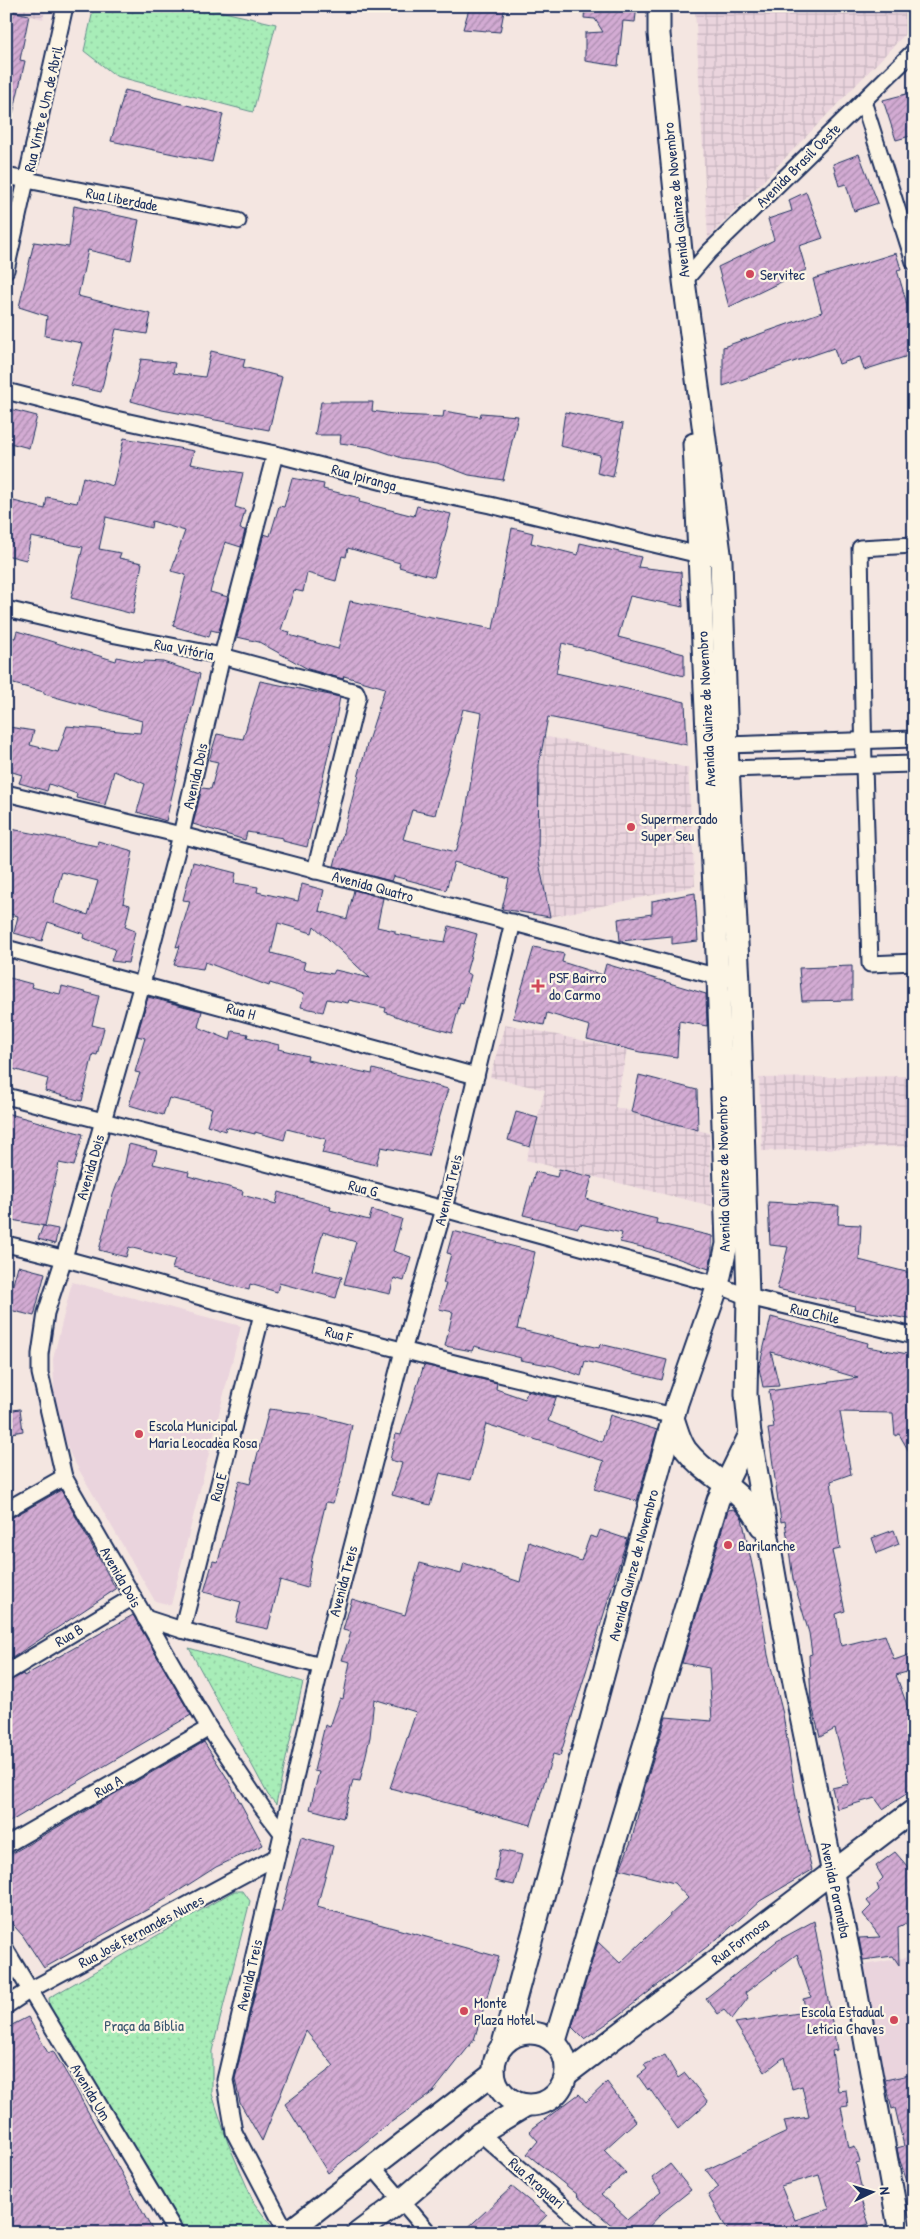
<svg xmlns="http://www.w3.org/2000/svg" width="920" height="2239" font-family="'Patrick Hand',sans-serif">
	<style>
		.built { fill: #ead4dd }
		.industrial { fill: url(#industrial-grid) }
		.park { fill: url(#park-dots); stroke: #628e8b }
		.building { fill: url(#building-hatch); stroke: #1b2f5e; fill-rule: evenodd }
		.lines { fill: none; stroke-linecap: round; stroke-linejoin: round }
		.street-casing { stroke: #1b2f5e; stroke-width: 19 }
		.secondary-casing { stroke: #1b2f5e; stroke-width: 25 }
		.street { stroke: #fcf5e5; stroke-width: 15 }
		.secondary { stroke: #fcf5e5; stroke-width: 21 }
		.poi-dot { fill: #d1495b; stroke: #fcf5e5; stroke-width: 2 }
		.labels { text-anchor: middle; dominant-baseline: central; stroke-width: 4.5; stroke-linejoin: round; paint-order: stroke }
		.street-label { font-size: 15px; fill: #1b2f5e; stroke: #fcf5e5 }
		.poi-label { font-size: 15px; fill: #1b2f5e; stroke: #fcf5e5; text-anchor: start }
		.park-label { font-size: 15px; fill: #375570; stroke: #fcf5e5 }
	</style>
	<defs>
		<pattern id="industrial-grid" width="8" height="8" patternUnits="userSpaceOnUse" patternTransform="scale(1.25)"><rect width="8" height="8" fill="#ead4dd"/><path d="M0 4h8M4 0v8" fill="none" stroke="#c8b6c0"/></pattern>
		<pattern id="park-dots" width="8" height="8" patternUnits="userSpaceOnUse" patternTransform="scale(1.25)"><rect width="8" height="8" fill="#a8edb8"/><path d="M2 2h.1M6 6h.1" fill="none" stroke="#90cca1" stroke-width="1.8" stroke-linecap="round"/></pattern>
		<pattern id="building-hatch" width="6" height="6" patternUnits="userSpaceOnUse" patternTransform="scale(1.25)"><rect width="6" height="6" fill="#d3abd3"/><path d="M-1 1l2-2M0 6l6-6M5 7l2-2" fill="none" stroke="#aa8cae"/></pattern>
	</defs>
	<rect width="100%" height="100%" fill="#f4e6e1"/>
	<filter id="ink" filterUnits="userSpaceOnUse"><feTurbulence type="fractalNoise" baseFrequency=".02" numOctaves="2"/><feDisplacementMap in="SourceGraphic" scale="10" xChannelSelector="R" yChannelSelector="G"/><feConvolveMatrix kernelMatrix="1 2 1 2 8 2 1 2 1" color-interpolation-filters="sRGB"/></filter>
	<g filter="url(#ink)">
		<g class="built">
			<path d="M72,1282L241,1326L171,1605L155,1601L71,1456L55,1411L53,1359Z"/>
			<path d="M914,1956V2074L885,2080L864,1965Z"/>
		</g>
		<g class="industrial">
			<path d="M6,6H46L43,19L6,10Z"/>
			<path d="M695,6H914V25L708,238Z"/>
			<path d="M544,736L688,768L695,886L550,917L538,857L537,774Z"/>
			<path d="M505,1024L627,1050L615,1107L709,1133L712,1206L526,1160L545,1090L490,1077Z"/>
			<path d="M914,1076V1146L762,1151L759,1078Z"/>
		</g>
		<g class="park">
			<path d="M94,6H198L276,24L253,112L116,76L84,51Z"/>
			<path d="M189,1648L303,1682L276,1804L268,1795Z"/>
			<path d="M234,1891H243L250,1901L212,2051V2094L228,2143L254,2203L273,2228L268,2233H184L50,2007L49,1998Z"/>
		</g>
		<g class="building">
			<path d="M470,6H505L500,32L463,29Z"/>
			<path d="M585,6H637L635,22L623,21L618,66L585,61V33L603,32L595,19L584,18Z"/>
			<path d="M6,10L29,15L20,60L25,61L13,114L6,113Z"/>
			<path d="M125,90L223,114L212,162L111,141Z"/>
			<path d="M914,92V135L896,140L883,100Z"/>
			<path d="M859,154L878,203L854,211L846,184L839,186L833,164Z"/>
			<path d="M806,192L823,238L799,246L806,270L729,307L718,267L774,240L768,219L792,211L789,200Z"/>
			<path d="M74,206L139,220L131,260L88,250L78,296L151,314L147,334L116,329L101,392L70,385L82,343L45,336L47,316L19,307L34,242L69,247Z"/>
			<path d="M896,253L901,269L897,270L914,328V354L864,370L860,357L839,364L834,348L723,386V347L822,312L813,279Z"/>
			<path d="M211,351L245,359L243,367L282,377L269,430L162,410L131,401L141,359L175,363L173,373L205,377Z"/>
			<path d="M321,402H373L372,411L400,415L443,417L444,411L480,417L481,413L518,416L503,480L469,475L437,463L402,458L370,447L340,443L341,435H315Z"/>
			<path d="M6,408L37,416L29,448L6,442Z"/>
			<path d="M565,412L623,424L613,477L597,473L600,455L560,446Z"/>
			<path d="M124,438L194,451L190,464L243,473L235,507L245,510L240,529L245,530L241,547L225,542L210,592L228,597L219,632L211,630L209,637L173,626L186,575L171,571L185,531L152,521L151,528L106,517L99,549L121,553L119,558L142,563L133,614L71,598L83,547L31,537L26,560L6,555V499L45,509L47,497L77,503L83,477L113,486Z"/>
			<path d="M292,478L324,484L323,489L360,498L359,502L414,516L417,506L451,514L434,577L399,567L400,563L348,548L346,557L342,556L336,581L307,573L303,592L294,590L281,630L290,632L289,635L338,649L350,601L493,629L512,528L533,533L531,543L578,555L580,543L641,557L638,567L681,572L683,607L630,596L618,637L684,654V676L562,643L556,673L685,702L687,745L548,717L539,764L538,857L550,917L502,909L509,879L454,862L446,890L393,876L391,881L334,866L368,741L385,688L344,676L343,679L308,669L259,642L237,637L264,534L270,536L279,506L284,507ZM463,709L482,713L464,824L456,852L403,839L412,810L435,815Z"/>
			<path d="M17,631L116,661L117,657L144,663V661L163,662L200,674L166,821L137,812L145,784L114,771L105,805L76,798L77,794L49,784L47,791L19,783L22,775L6,770V741L9,727L34,731L30,745L58,752L67,726L140,733L142,721L44,694V692L6,682V636L15,638Z"/>
			<path d="M260,681L340,697L333,734L307,847L283,841V838L247,832L245,840L193,824L202,788L211,789L218,762L209,760L217,734L243,739Z"/>
			<path d="M6,828L97,846L98,841L133,851L123,903L130,905L125,927L135,931L128,963L111,961L115,949L83,938L84,934L48,922L42,941L14,933L18,916L6,913ZM62,872L98,881L88,915L53,903Z"/>
			<path d="M193,862L236,873L234,883L258,887L257,892L298,901L302,884L324,890L319,911L347,919L354,890L383,898L377,927L395,931V934L445,942L449,926L477,934L466,973L471,975L463,1004L460,1003L452,1033L409,1021L385,1012L386,1008L349,1000L348,1003L327,999L323,1012L301,1007L304,994L270,983L269,986L205,962L203,969L174,965L180,946L176,947L190,901L183,900ZM278,923L312,933L314,926L370,978L335,970L333,974L303,969L305,962L271,953Z"/>
			<path d="M695,893L698,941L672,944V936L620,941L618,919L652,914V901Z"/>
			<path d="M534,947L564,954L562,962L603,975L606,964L706,994L707,1026L679,1021L677,1057L640,1052L587,1039L590,1026L547,1013L544,1025L513,1018Z"/>
			<path d="M852,966V1000L802,1001L799,968Z"/>
			<path d="M6,977L32,984L31,987L60,994L62,986L99,996L92,1025L104,1028L97,1055L93,1054L82,1101L45,1091L48,1079L6,1067Z"/>
			<path d="M148,997L202,1011L198,1027L230,1040L232,1031L248,1034L247,1037L279,1045L278,1049L308,1056L307,1060L372,1074L373,1069L448,1089L428,1156L381,1147L376,1165L322,1153L326,1139L287,1129L284,1140L255,1132V1134L226,1127L225,1131L207,1125L212,1108L169,1098L163,1115L129,1105L140,1073L135,1072L145,1038L137,1036Z"/>
			<path d="M639,1075L697,1090L698,1130L631,1112Z"/>
			<path d="M516,1112L538,1118L530,1147L508,1140Z"/>
			<path d="M6,1113L83,1134L74,1166L59,1163L45,1226L6,1219Z"/>
			<path d="M129,1144L157,1151L153,1164L189,1172L188,1176L243,1191L242,1195L276,1204L279,1192L331,1207L330,1210L369,1220L372,1210L402,1219L393,1251L411,1257L404,1281L394,1278L390,1294L344,1284L356,1242L323,1232L312,1270L342,1277L336,1298L279,1283L277,1292L250,1284L249,1290L172,1269L175,1259L129,1247L126,1257L99,1250L113,1195L125,1163Z"/>
			<path d="M559,1169L592,1177L586,1199L628,1212L657,1219L656,1223L712,1236V1253L709,1269L650,1249L620,1242L622,1233L580,1224L578,1228L523,1215L535,1172L557,1177Z"/>
			<path d="M768,1202L839,1206L838,1224L861,1225L859,1260L914,1274V1320L854,1309L855,1306L777,1289L788,1247L770,1245Z"/>
			<path d="M43,1226L58,1229L55,1244L38,1239Z"/>
			<path d="M453,1231L535,1252L517,1329L599,1348L600,1344L667,1360L662,1380L585,1361L581,1376L554,1366L520,1360L521,1358L474,1346L472,1351L445,1346L453,1312L439,1309L446,1283H443L451,1254L447,1253Z"/>
			<path d="M18,1266L45,1273L34,1316L6,1309Z"/>
			<path d="M771,1317L868,1343L867,1347L914,1355L911,1455L899,1434L895,1436L893,1413L840,1412L851,1474L831,1481L840,1549L832,1551L845,1611L836,1614L841,1646L885,1635L894,1660L914,1653V1670L896,1675L910,1713L914,1711V1789L883,1809L875,1798L837,1809L832,1788L849,1784L835,1729L820,1737L811,1702L809,1655L812,1654L809,1633L793,1579L785,1521L781,1522L768,1429L774,1428L769,1391L858,1378L771,1352L779,1386L763,1387L759,1368Z"/>
			<path d="M424,1365L497,1383L496,1389L525,1399L527,1391L556,1398L548,1421L602,1442L610,1415L657,1430L637,1501L594,1489L604,1461L486,1424L471,1480L440,1473L430,1505L392,1495L402,1463L390,1460L396,1434L401,1435Z"/>
			<path d="M20,1409L23,1431L6,1434V1411Z"/>
			<path d="M269,1409L311,1414L352,1425L342,1476L333,1503L326,1502L312,1559L307,1588L280,1580L268,1629L236,1622L241,1602L204,1592L213,1561L218,1562L239,1481L250,1484Z"/>
			<path d="M61,1490L116,1589L6,1662V1521Z"/>
			<path d="M734,1509L742,1518L759,1597L768,1655L783,1714L798,1811L812,1870L760,1901L722,1935L618,2016L584,2039L572,2027L598,1942L620,1963L688,1898L674,1883L620,1869L632,1839L644,1790L666,1717L712,1721L709,1668L682,1663L728,1510Z"/>
			<path d="M600,1530L627,1539L560,1756L553,1754L531,1825L390,1788L416,1712L374,1699L370,1737L360,1781L353,1780L343,1818L310,1809L319,1772L314,1771L325,1725L330,1727L340,1698L343,1699L350,1662L342,1660L351,1632L343,1630L352,1599L405,1615L420,1563L461,1574L464,1563L520,1582L529,1542L581,1561L590,1536L597,1538Z"/>
			<path d="M894,1530L899,1544L877,1553L872,1538Z"/>
			<path d="M133,1615L191,1715L6,1824V1682L23,1674L24,1676Z"/>
			<path d="M204,1742L227,1778L263,1845L216,1867L166,1899L44,1968L23,1936L6,1917V1857Z"/>
			<path d="M301,1837L333,1846L317,1907L499,1957L474,2040L433,2092L383,2128L328,2173L285,2104L334,2066L306,2031L262,2141L240,2103L235,2079L274,1911L281,1912Z"/>
			<path d="M500,1850L522,1855L514,1885L495,1881Z"/>
			<path d="M895,1852L914,1874V1920L898,1927L899,1965L893,1956L863,1960L859,1938L880,1937L863,1914L871,1906L867,1901L879,1890L877,1884L883,1878L876,1866Z"/>
			<path d="M814,1921L837,2050L832,2051L838,2091L846,2090L848,2106L841,2107L849,2148L855,2146L860,2162L856,2163L862,2191H858L869,2224L843,2233H833L831,2227L819,2233H729L708,2195L719,2187L706,2170L787,2132L784,2121L809,2117L802,2086L792,2089L784,2057L765,2072L735,2023L799,2013V2011L806,2010L803,1999L811,1997L797,1954L745,1993L748,1998L732,2019L724,2010L718,2014L706,1998L777,1941ZM819,2175L829,2209L795,2220L781,2186Z"/>
			<path d="M28,2017L48,2053L53,2051L74,2086L154,2233H6V2028Z"/>
			<path d="M665,2055L678,2078L685,2073L708,2102L678,2129L649,2088L648,2090L638,2076L647,2069L644,2065Z"/>
			<path d="M914,2074V2193H911L899,2158L897,2148L904,2146L895,2108L892,2109L885,2080Z"/>
			<path d="M607,2082L636,2121L604,2150L626,2173L601,2194L628,2219L661,2192L652,2178L670,2164L691,2190L662,2213L643,2233H609L615,2228L577,2196L578,2195L527,2154L538,2141L529,2131L579,2094L586,2102Z"/>
			<path d="M512,2187L547,2215L530,2233H462Z"/>
		</g>
		<g class="lines">
			<g class="street-casing">
				<g id="street">
					<path d="M863,101L914,262"/>
					<path d="M6,176L238,221"/>
					<path d="M6,270L65,6"/>
					<path d="M684,281L709,252L914,51"/>
					<path d="M6,391L111,418L275,454L399,486L490,505L708,557"/>
					<path d="M275,454L222,656L181,835L142,984L64,1258L46,1313L40,1354V1373L64,1477L209,1728L262,1807L282,1833"/>
					<path d="M914,545L860,548L864,766L870,964L914,962"/>
					<path d="M6,609L116,635L222,656L356,692L358,697L356,704L315,871"/>
					<path d="M727,745L914,739"/>
					<path d="M728,769L914,764"/>
					<path d="M6,793L181,835L726,979"/>
					<path d="M6,948L476,1076"/>
					<path d="M6,1096L444,1209L718,1285L748,1297L914,1336"/>
					<path d="M6,1244C92,1264 177,1291 262,1314C399,1351 536,1383 674,1416"/>
					<path d="M6,1510L64,1477"/>
					<path d="M145,1618L182,1630L321,1666"/>
					<path d="M182,1630L262,1314"/>
					<path d="M6,1673L133,1597"/>
					<path d="M6,1845L209,1728"/>
					<path d="M6,1950L176,2233"/>
					<path d="M6,2006L30,1990L276,1857"/>
					<path d="M480,2133L593,2233"/>
					<path d="M373,2167L429,2233"/>
					<path d="M287,2233L234,2132L225,2080L321,1666L403,1351L444,1209L513,922"/>
				</g>
			</g>
			<g class="secondary-casing">
				<g id="secondary">
					<path d="M659,6V34L684,281L721,561L727,745L739,983L748,1297L746,1394L750,1434L790,1663L852,1967L900,2233"/>
					<path d="M673,1418C677,1429 679,1440 686,1450C710,1481 744,1488 761,1526"/>
					<circle cx="530" cy="2069" r="36"/>
					<path d="M555,2041L718,1500L750,1434"/>
					<path d="M503,2044L677,1403L718,1285L727,1244L718,977L694,444"/>
					<path d="M567,2074L914,1810"/>
					<path d="M287,2233L494,2073"/>
					<path d="M358,2233L401,2201L480,2133L525,2106"/>
				</g>
			</g>
			<use href="#street" class="street"/>
			<use href="#secondary" class="secondary"/>
		</g>
	</g>
	<g class="poi-dot">
		<circle cx="750" cy="274" r="5"/>
		<circle cx="631" cy="827" r="5"/>
		<path d="M535.5 978.5h5v5h5v5h-5v5h-5v-5h-5v-5h5z"/>
		<circle cx="139" cy="1434" r="5"/>
		<circle cx="728" cy="1545" r="5"/>
		<circle cx="464" cy="2011" r="5"/>
		<circle cx="894" cy="2020" r="5"/>
	</g>
	<g class="labels">
		<g class="street-label">
			<text transform="translate(43 109) rotate(-77)">Rua Vinte e Um de Abril</text>
			<text transform="translate(798 165) rotate(-45)">Avenida Brasil Oeste</text>
			<text transform="translate(122 199) rotate(11)">Rua Liberdade</text>
			<text transform="translate(676 200) rotate(-96)">Avenida Quinze de Novembro</text>
			<text transform="translate(364 477) rotate(15)">Rua Ipiranga</text>
			<text transform="translate(184 649) rotate(11)">Rua Vitória</text>
			<text transform="translate(706 709) rotate(-93)">Avenida Quinze de Novembro</text>
			<text transform="translate(195 776) rotate(-77)">Avenida Dois</text>
			<text transform="translate(373 886) rotate(15)">Avenida Quatro</text>
			<text transform="translate(241 1011) rotate(15)">Rua H</text>
			<text transform="translate(90 1167) rotate(-74)">Avenida Dois</text>
			<text transform="translate(723 1174) rotate(-91)">Avenida Quinze de Novembro</text>
			<text transform="translate(363 1188) rotate(14)">Rua G</text>
			<text transform="translate(448 1190) rotate(-76)">Avenida Treis</text>
			<text transform="translate(815 1313) rotate(13)">Rua Chile</text>
			<text transform="translate(339 1334) rotate(15)">Rua F</text>
			<text transform="translate(218 1487) rotate(-76)">Rua E</text>
			<text transform="translate(633 1565) rotate(-75)">Avenida Quinze de Novembro</text>
			<text transform="translate(121 1577) rotate(60)">Avenida Dois</text>
			<text transform="translate(343 1581) rotate(-75)">Avenida Treis</text>
			<text transform="translate(69 1635) rotate(-31)">Rua B</text>
			<text transform="translate(108 1786) rotate(-30)">Rua A</text>
			<text transform="translate(836 1890) rotate(78)">Avenida Paranaíba</text>
			<text transform="translate(141 1931) rotate(-28)">Rua José Fernandes Nunes</text>
			<text transform="translate(740 1941) rotate(-37)">Rua Formosa</text>
			<text transform="translate(249 1975) rotate(-77)">Avenida Treis</text>
			<text transform="translate(91 2092) rotate(59)">Avenida Um</text>
			<text transform="translate(537 2183) rotate(41)">Rua Araguari</text>
		</g>
		<g class="poi-label">
			<text x="760" y="274">Servitec</text>
			<text x="641" y="818">Supermercado<tspan x="641" dy="17">Super Seu</tspan></text>
			<text x="549" y="977">PSF Bairro<tspan x="549" dy="17">do Carmo</tspan></text>
			<text x="149" y="1425">Escola Municipal<tspan x="149" dy="17">Maria Leocadea Rosa</tspan></text>
			<text x="738" y="1545">Barilanche</text>
			<text x="474" y="2002">Monte<tspan x="474" dy="17">Plaza Hotel</tspan></text>
			<text x="884" y="2011" text-anchor="end">Escola Estadual<tspan x="884" dy="17">Letícia Chaves</tspan></text>
		</g>
		<g class="park-label">
			<text x="144" y="2025">Praça da Bíblia</text>
		</g>
	</g>
	<rect width="920" height="2239" fill="none" stroke="#fcf5e5" stroke-width="25"/>
	<rect x="12" y="12" width="895" height="2214" fill="none" stroke="#1b2f5e" stroke-width="2" filter="url(#ink)"/>
	<g transform="translate(872 2192) rotate(85)" stroke="#fcf5e5" stroke-width="4" paint-order="stroke">
	<path d="M0-4L9 19L0 12L-9 19Z" fill="#1b2f5e"/>
	<text y="-8" font-size="14" font-weight="bold" text-anchor="middle" fill="#1b2f5e">N</text>
	</g>
</svg>
